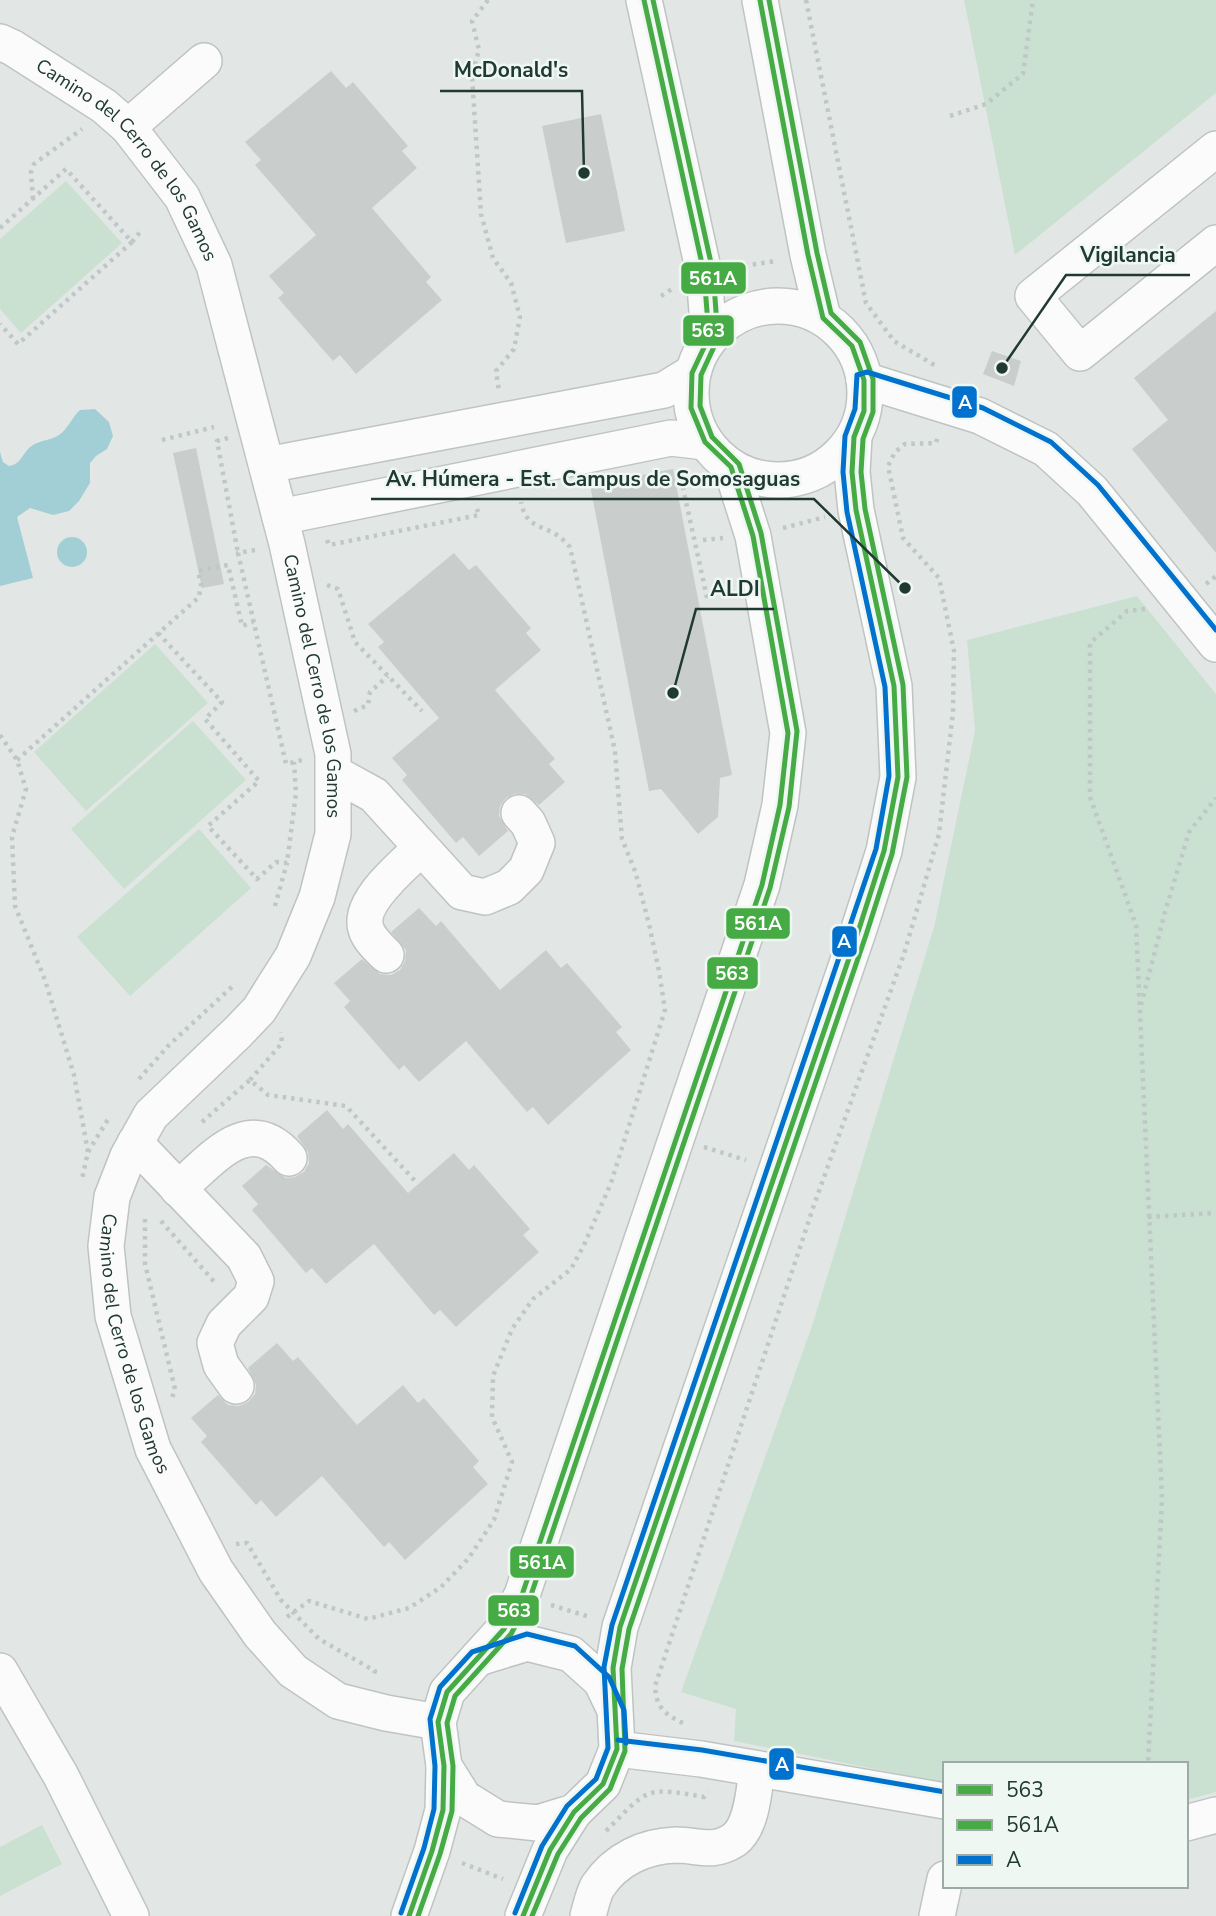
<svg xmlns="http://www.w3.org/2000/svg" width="1216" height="1916" font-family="'Nunito Sans',sans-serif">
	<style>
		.green { fill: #cae1d1 }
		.water { fill: #a2cfd6 }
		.building { fill: #c9cecc }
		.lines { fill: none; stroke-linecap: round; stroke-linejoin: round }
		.minor-casing { stroke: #bfc4c2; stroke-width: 38 }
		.path { stroke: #bfc8c6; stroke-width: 4.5; stroke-dasharray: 3.5 5; stroke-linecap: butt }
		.minor { stroke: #fbfbfb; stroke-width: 35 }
		.bus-1-casing { stroke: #eff7f3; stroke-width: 10 }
		.bus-2-casing { stroke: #eff7f3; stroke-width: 10 }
		.bus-3-casing { stroke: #eff7f3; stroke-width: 10 }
		.bus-1 { stroke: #46aa45; stroke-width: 5 }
		.bus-2 { stroke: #46aa45; stroke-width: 5 }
		.bus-3 { stroke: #0072ce; stroke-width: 5 }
		.labels { text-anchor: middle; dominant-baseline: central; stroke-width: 5; stroke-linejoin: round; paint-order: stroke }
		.street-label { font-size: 19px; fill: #203a33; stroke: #eff7f3 }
		.leader { fill: none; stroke: #203a33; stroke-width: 2.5 }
		.callout-dot { fill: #203a33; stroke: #eff7f3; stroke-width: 2.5 }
		.callout-label { font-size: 21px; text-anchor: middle; font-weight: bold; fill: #203a33; stroke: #eff7f3; stroke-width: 5; stroke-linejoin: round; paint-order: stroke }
		.line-badge { stroke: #eff7f3; stroke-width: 2.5 }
		.badge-label { font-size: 19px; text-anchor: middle; font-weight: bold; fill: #fff }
	</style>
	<rect width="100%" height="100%" fill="#e2e7e5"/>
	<g class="green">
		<path d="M964,0H1216V93L1015,255Z"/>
		<path d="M66,181L122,243L21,333L0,309V239Z"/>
		<path d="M1137,596L1216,694V1792L1186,1800V1764H945V1783L734,1741L736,1709L681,1692L812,1326L934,927L975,731L967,640Z"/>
		<path d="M155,644L208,703L86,811L34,752Z"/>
		<path d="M193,721L246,780L124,889L71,829Z"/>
		<path d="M199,829L251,888L130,996L77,937Z"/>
		<path d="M42,1825L62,1864L0,1896V1847Z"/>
	</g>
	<g class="water">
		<path d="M95,409L109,422L113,436L107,449L96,456L90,463V483L79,501L69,511L53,515L30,508L17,517L33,578L0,586V452L3,462L9,466C21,464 21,456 29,448C37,440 50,441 59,435C68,429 72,417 80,410Z"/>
		<circle cx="72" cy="552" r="15"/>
	</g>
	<g class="building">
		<path d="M331,71L346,88L353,82L408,146L402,151L417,168L372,208L431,277L426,282L442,300L356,374L340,355L333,361L278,298L284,293L269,276L316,235L255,165L261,160L245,142Z"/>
		<path d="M601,114L625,231L566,243L542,126Z"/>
		<path d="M1216,311V553L1132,449L1168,420L1134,378Z"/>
		<path d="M992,351L1021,361L1014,386L983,374Z"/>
		<path d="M196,448L224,584L202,588L173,453Z"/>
		<path d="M673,469L732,775L720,778L718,817L698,834L661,789L649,791L590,485Z"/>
		<path d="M454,553L469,570L476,565L531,628L526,633L541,650L495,690L555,759L549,764L565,782L539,805L525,794H514L506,798L500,806L499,816L508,831L479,856L463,837L456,843L402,780L407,775L392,758L439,718L378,647L384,642L368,624Z"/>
		<path d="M419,908L436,926L441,921L500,990L546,950L561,968L567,963L622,1027L616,1032L631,1050L548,1125L533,1107L527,1112L466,1041L419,1082L404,1065L399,1070L344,1007L350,1001L334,983L362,959L380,974L391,975L400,970L405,961L406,950L391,932Z"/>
		<path d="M327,1110L343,1129L348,1124L408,1193L454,1153L469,1170L474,1165L530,1229L523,1235L539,1252L456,1327L440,1310L434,1315L374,1244L326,1284L312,1268L306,1273L252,1210L258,1204L242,1186L266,1165L286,1178L295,1177L304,1172L309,1163L308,1152L297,1136Z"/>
		<path d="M277,1343L293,1361L298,1357L357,1425L403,1385L418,1403L424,1398L479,1461L473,1467L488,1484L405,1560L389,1542L384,1547L322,1476L276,1517L261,1500L256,1505L201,1442L207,1436L191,1418L218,1395L228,1405L239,1406L248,1402L255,1394L256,1385L248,1368Z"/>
	</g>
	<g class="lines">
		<g class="minor-casing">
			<g id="minor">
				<path d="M644,0L704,273L709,337"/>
				<path d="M760,0L808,255L823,318"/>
				<path id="s1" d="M0,42L13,48L104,106L128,127L182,197L214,265L287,544L333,754V834L317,897L293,956L259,1010L238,1032L151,1115L128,1156L112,1197L106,1246L113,1316L153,1449L216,1571L260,1634L293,1671L338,1701L386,1713L438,1722"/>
				<path d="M128,127L204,61"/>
				<path d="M1216,149L1033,296L1080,353L1216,243"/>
				<circle cx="778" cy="393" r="87"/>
				<path d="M864,380L980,416L1046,449L1092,491L1216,644"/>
				<path d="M267,465L664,390L692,373"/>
				<path d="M731,467L753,536L788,733L780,805L762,885L522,1595L504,1629L447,1692L438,1722L444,1766L464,1798L498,1819L538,1823L574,1812L603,1784L617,1749L613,1668L620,1627L858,932L884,851L898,777L894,686L856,510L852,472L854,437"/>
				<path d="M280,517L671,438L705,442"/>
				<path d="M334,773L374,795L462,892L485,897L509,887L526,870L537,843L528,823L519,813"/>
				<path d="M386,955C378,947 369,939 366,929C357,902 404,865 421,848"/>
				<path d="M135,1143L244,1257L256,1281L251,1297L224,1324L215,1343L221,1365L236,1386"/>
				<path d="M178,1189C212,1160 248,1111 289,1158"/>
				<path d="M478,1658L527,1643L571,1654L601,1681L614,1708"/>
				<path d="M0,1671L61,1776L131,1916"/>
				<path d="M617,1749L701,1759L945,1801"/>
				<path d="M1186,1823L1216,1815"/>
				<path d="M409,1916L432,1851L443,1810L444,1766"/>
				<path d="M523,1916L550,1850L574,1812"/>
				<path d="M588,1916C591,1906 593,1894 598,1886C616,1859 645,1846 676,1845C699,1845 712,1854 734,1840C752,1827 754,1790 757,1770"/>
				<path d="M937,1916L945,1879"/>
			</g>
		</g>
		<g class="path">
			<path d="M488,0L472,21L479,50L472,76L481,214L493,258L511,283L520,317L514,349L496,371L499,391"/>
			<path d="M806,0L866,303L894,341L936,366"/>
			<path d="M950,116L986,104L1023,74L1033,0"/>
			<path d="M33,199L31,172L34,164L82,129"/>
			<path d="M0,228L66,169L132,242L18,344L0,324"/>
			<path d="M132,242L140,232"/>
			<path d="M736,267L776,261"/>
			<path d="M661,296L672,289"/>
			<path d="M228,438L217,441L238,553"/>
			<path d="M162,440L214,427"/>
			<path d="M679,470L708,602"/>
			<path d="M783,528L825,517"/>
			<path d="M327,540L329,545L479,515L477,509"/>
			<path d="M703,540L723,538"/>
			<path d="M255,550L238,553L286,764L302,760"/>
			<path d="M1206,584L1216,576"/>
			<path d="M327,585L338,589L355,642L422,711"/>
			<path d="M1145,609L1127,611L1090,643V797L1136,925L1162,1499L1148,1764"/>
			<path d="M158,633L222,702L205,719L259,781L208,826L257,879L276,862L287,863L296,793L294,762"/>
			<path d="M354,711L368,705L370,692L388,676"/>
			<path d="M0,735L17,760L26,789L12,837L15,906L45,980L74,1075L88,1152L82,1179"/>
			<path d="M17,760L199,597L201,584L198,571L228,565L242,626L253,622"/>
			<path d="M275,906L287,863"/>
			<path d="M1141,1005L1165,912L1189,832L1216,798"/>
			<path d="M139,1079L169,1045L235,984"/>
			<path d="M250,1080L282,1043L281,1032"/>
			<path d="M202,1122L250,1080L268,1095L346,1106L416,1182"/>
			<path d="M704,1147L746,1160"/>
			<path d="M88,1152L110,1116"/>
			<path d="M1148,1217L1216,1213"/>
			<path d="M145,1219V1264L175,1389L172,1398"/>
			<path d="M161,1221L217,1285"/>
			<path d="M236,1544L247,1543L281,1600L319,1639L375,1671L373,1676"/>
			<path d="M551,1605L590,1617"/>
			<path d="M287,1617L309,1601L368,1619L409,1608L441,1587L468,1559L494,1520L512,1462L492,1417L493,1376L512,1329L533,1299L571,1269L584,1245L611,1183L665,1010L659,971L649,924L635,871L622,839L615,751L570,547C566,543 562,538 557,535C539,524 526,527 521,502"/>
			<path d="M683,1723C664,1714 656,1707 655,1686L814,1205L904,954L939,834L953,712L954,651L939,578L903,538L888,466L895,452L905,444L936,443L938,436"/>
			<path d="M606,1831C648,1789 644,1786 704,1797L708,1792"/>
			<path d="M462,1863L503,1879"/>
		</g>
		<use href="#minor" class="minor"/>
		<g class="bus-1-casing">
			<g id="bus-1">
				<path d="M409,1916L432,1851L443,1810L444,1766L438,1722L447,1692L504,1629L522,1595L762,885L780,805L788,733L753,536L731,467L705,442L691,408L692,373L709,337L704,273L644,0"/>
				<path d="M523,1916L550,1850L574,1812L603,1784L617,1749L613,1668L620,1627L858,932L884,851L898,777L894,686L856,510L852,472L854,437L864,411V380L852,346L823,318L808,255L760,0"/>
			</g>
		</g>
		<g class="bus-2-casing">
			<g id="bus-2">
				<path d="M418,1916L440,1854L452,1811L453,1766L447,1723L455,1696L511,1634L530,1598L770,888L789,807L797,731L761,533L739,464L712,437L700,406L701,375L718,338L713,272L653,0"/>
				<path d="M532,1916L558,1854L581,1818L610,1789L625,1751L622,1669L629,1629L866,935L892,854L907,777L903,685L865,509L861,472L863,439L873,412V379L860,342L831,313L817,253L769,0"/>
			</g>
		</g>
		<g class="bus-3-casing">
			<g id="bus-3">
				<path d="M618,1740L702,1750L945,1792"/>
				<path d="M401,1913L424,1848L434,1809L435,1766L430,1719L440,1687L472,1652L527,1634L575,1646L609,1677L624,1710L626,1743"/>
				<path d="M515,1913L542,1846L567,1806L596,1779L608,1748L604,1667L612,1625L876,849L889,776L885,687L847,512L843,472L845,436L855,409L857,375L867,372L983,408L1051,442L1098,485L1216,630"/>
			</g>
		</g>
		<use href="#bus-1" class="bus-1"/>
		<use href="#bus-2" class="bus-2"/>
		<use href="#bus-3" class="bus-3"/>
	</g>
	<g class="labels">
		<g class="street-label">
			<text stroke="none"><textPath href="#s1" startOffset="178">Camino del Cerro de los Gamos</textPath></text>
			<text stroke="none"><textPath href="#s1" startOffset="751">Camino del Cerro de los Gamos</textPath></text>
			<text stroke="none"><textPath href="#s1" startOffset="1486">Camino del Cerro de los Gamos</textPath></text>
		</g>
	</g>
	<path class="leader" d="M584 173L582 91H440M1002 368L1066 275H1190M905 588L814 499H371M673 693L696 609H774"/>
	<g class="callout-dot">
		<circle cx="584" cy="173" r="7"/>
		<circle cx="1002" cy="368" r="7"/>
		<circle cx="905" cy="588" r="7"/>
		<circle cx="673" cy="693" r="7"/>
	</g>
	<g class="callout-label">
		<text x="511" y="77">McDonald's</text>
		<text x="1128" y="262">Vigilancia</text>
		<text x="593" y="486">Av. Húmera - Est. Campus de Somosaguas</text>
		<text x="735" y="596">ALDI</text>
	</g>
	<g class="line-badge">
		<rect x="680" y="261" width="67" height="34" rx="7" fill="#46aa45"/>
		<rect x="682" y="314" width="53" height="33" rx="7" fill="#46aa45"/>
		<rect x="951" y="385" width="27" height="34" rx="7" fill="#0072ce"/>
		<rect x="725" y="907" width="66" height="33" rx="7" fill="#46aa45"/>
		<rect x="831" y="925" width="27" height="33" rx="7" fill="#0072ce"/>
		<rect x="706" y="956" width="53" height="34" rx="7" fill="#46aa45"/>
		<rect x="509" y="1545" width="66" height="34" rx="7" fill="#46aa45"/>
		<rect x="487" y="1594" width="53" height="33" rx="7" fill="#46aa45"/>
		<rect x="768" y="1747" width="27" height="34" rx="7" fill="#0072ce"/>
	</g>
	<g class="badge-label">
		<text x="713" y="285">561A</text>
		<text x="708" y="337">563</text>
		<text x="965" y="409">A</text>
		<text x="758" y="930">561A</text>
		<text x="844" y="948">A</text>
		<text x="732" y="980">563</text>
		<text x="542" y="1569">561A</text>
		<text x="514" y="1617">563</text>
		<text x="782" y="1771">A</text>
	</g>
	<rect x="943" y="1762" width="245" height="126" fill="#eff7f3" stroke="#9caba6" stroke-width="2"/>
	<rect x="957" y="1785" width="35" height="10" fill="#46aa45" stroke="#9caba6" stroke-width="2"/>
	<text x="1006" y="1797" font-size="21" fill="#203a33">563</text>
	<rect x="957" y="1820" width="35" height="10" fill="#46aa45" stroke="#9caba6" stroke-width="2"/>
	<text x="1006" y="1832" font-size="21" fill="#203a33">561A</text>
	<rect x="957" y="1855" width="35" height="10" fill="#0072ce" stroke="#9caba6" stroke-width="2"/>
	<text x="1006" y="1867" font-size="21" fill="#203a33">A</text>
</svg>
